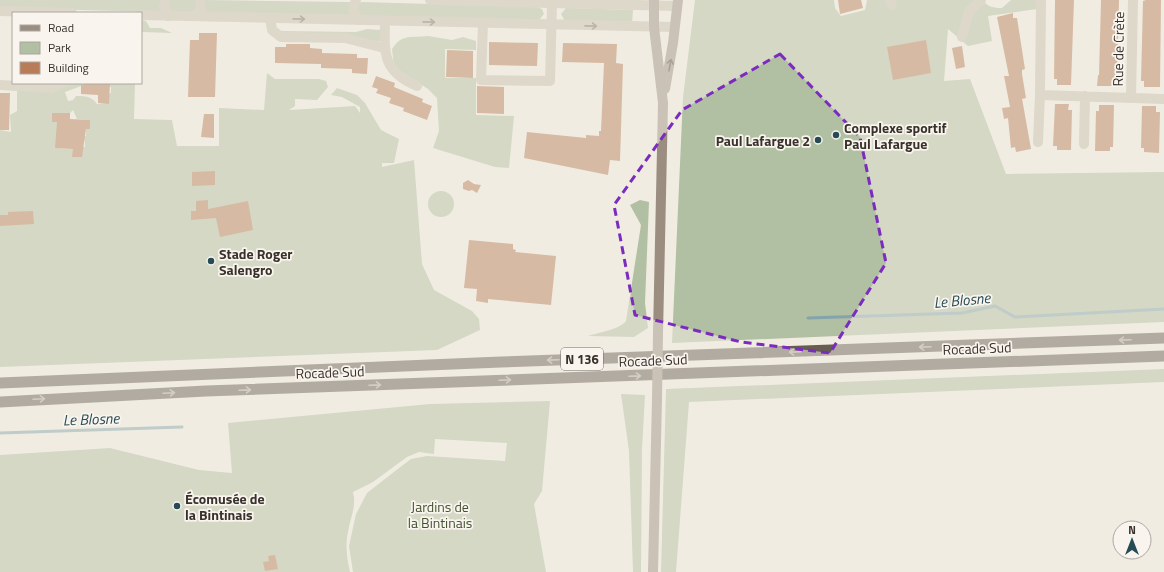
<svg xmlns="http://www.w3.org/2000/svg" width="1164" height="572" viewBox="0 0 1164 572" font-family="'Titillium Web',sans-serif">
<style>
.green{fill:#b1bfa3;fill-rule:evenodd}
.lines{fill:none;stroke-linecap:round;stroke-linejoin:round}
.stream{stroke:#84a4ab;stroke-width:3}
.building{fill:#b87d58}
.minor{stroke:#c8beae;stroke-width:10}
.tertiary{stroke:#c8beae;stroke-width:10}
.secondary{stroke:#9b8e80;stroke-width:10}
.trunk{stroke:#675c52;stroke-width:11}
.secondary-bridge{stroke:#9b8e80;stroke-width:10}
.oneway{stroke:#797066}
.oneway2{stroke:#514841}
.oneway3{stroke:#b0a8a0}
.marked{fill:none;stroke:#7b2cbf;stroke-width:3;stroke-dasharray:8 5;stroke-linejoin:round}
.poi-dot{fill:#264b55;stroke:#f9f5ee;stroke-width:1.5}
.labels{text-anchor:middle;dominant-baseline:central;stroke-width:3.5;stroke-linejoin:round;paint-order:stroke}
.shield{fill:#f9f5ee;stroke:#726c66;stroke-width:1}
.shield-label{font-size:13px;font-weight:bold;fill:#38312c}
.street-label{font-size:14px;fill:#38312c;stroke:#f9f5ee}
.poi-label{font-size:14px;font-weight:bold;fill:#38312c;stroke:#f9f5ee;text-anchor:start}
.park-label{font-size:14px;fill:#435332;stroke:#f9f5ee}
.water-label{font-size:15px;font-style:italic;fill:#264b55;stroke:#f9f5ee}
</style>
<rect width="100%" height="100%" fill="#f1ece1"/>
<path class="green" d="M0 0H163L160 12 0 8Z
M169 0H196L198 3 194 12 170 11 167 3Z
M203 0 350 2 352 15 203 13Z
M695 0H834L835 8 841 16 865 10 867 0H983C987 7 994 8 1002 8L1011 0H1038L1037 9 988 16 992 41 968 46 948 29 944 81 970 79 1006 174 1164 172V322L672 343 683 97Z
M362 2 537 7 542 9 544 14 539 20 361 16 357 14 359 3Z
M566 8 633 10 632 23 565 21 561 14Z
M141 20 146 21 150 28H161L172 33 141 32Z
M367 29 380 30 381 40 376 43 281 33V31L356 32Z
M428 36 452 40 463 37 476 41V50L445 49V77L446 78H476V115L514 116 509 168 495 167 433 148 439 131 437 98 428 89 394 67 392 49C402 33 412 38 428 36Z
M267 73 275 79H319L326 81 328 87 317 100 295 99V106L289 110 355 106 360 113V107L342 97 331 95 337 88 357 95 365 103 381 130 399 139 394 163H382V167L414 160 422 264 434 290 472 311 479 319 480 330 437 350 0 367V130L11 132 10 115 17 111V88L25 83H84V85L65 92 68 101 73 100 76 96C86 96 91 96 97 104L109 103V94L111 93V87H109L110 83H135L134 119 172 120 177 146H219V108L264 110ZM73 110 77 119 90 120V128L86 129V136H84L83 140 85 141V147H82V157H73V149L56 148 58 122H52V113H70Z
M428 204a13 13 0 1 1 26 0a13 13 0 1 1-26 0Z
M640 200 649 202 645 303 648 328 634 337 588 336C597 333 621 329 626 321L641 225 630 205Z
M1164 369V382L689 402 676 572H661L666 389Z
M621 394 645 395 642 449 641 572H633L629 451Z
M550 401 542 491 534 504 546 572H353L349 546 356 514 367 493 399 468 411 459 427 456 505 461 507 443 435 439 434 454 419 452 407 457 373 482 353 492C357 506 350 518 348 532 345 545 347 559 350 572H0V455L110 448 199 470 232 473 228 423 430 404Z"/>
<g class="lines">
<path class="stream" d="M808 318 962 313 995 306 1015 317 1164 309
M0 433 182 427"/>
</g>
<path class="building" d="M838 0H861L863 8 840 14Z
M1055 0H1074L1071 85H1057V79H1054Z
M1101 0H1119L1117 80H1113V86H1097L1098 75H1099Z
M1146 0H1161L1160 87H1144V81H1141L1143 1Z
M1013 13V18H1017L1025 69 1022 70V74L1026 98 1022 99 1023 104 1031 149 1016 152 1015 147 1011 148 1008 118 1004 119 1002 108 1010 107 1004 76H1009L997 17Z
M199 33H217L215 97H188L190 40H199Z
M926 40 931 73 893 80 887 47Z
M489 42 538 43 537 66 489 65Z
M563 43 617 44 616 63 623 64 620 161 610 160 608 175 524 158 527 132 586 138V135L599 136V131H601L604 63 562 62Z
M286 44H310V48L322 49V53L357 54V58H368L367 74 352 73V69L321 68V64L275 63V47H286Z
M962 46 965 67 956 69 952 48Z
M447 50 473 51V78L446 77Z
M376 76 395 83 394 87 423 99 422 102 432 106 427 120 403 111 404 108 389 103 391 98 376 93 378 89 372 87Z
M84 83H110L109 104 98 103V95L81 94V85H84Z
M477 86 504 87V114L477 113Z
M0 93H10L9 130H0Z
M1055 104H1069L1068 110H1072L1071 150H1057V146H1053Z
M1099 105H1114L1113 147H1110V151H1095L1096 111H1099Z
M1142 106H1156V112H1160L1159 153 1144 152V148H1141Z
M52 113H70V119L90 120V129H86L82 157H72L73 149 55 148 57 122H52Z
M204 114H214V138L201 137Z
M215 171V185L192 186V172Z
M468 180 474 184 481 185 477 193 472 190 469 191 463 189V183Z
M208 200V209L248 201 253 230 220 237 216 218 191 220V211H196V201Z
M33 211 34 224 0 226V215H8V212Z
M469 240 513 244V249L516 250 515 252 556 256 551 305 488 299V303L476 301 477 289 464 288Z
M275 555 278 569 265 571 263 562 269 561 268 556Z"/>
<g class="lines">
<path class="minor" d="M165 0 164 8 168 16
M356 0 353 9 358 20
M889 0 892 5
M1041 0 1040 95 1164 99
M194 16 201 9 200 0
M270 18 272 30 281 37 345 38 384 48
M385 21C384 54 383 72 417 86
M483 23 481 80 550 81 552 3
M962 37 969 11 981 0
M0 85 52 88 64 83
M1131 98 1133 0
M1038 142 1040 95
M1084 144 1085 96"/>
<path class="tertiary" d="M430 0 677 6
M0 11 72 13
M141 15 674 27"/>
<path class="secondary" d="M654 0V27L663 103 658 334
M665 89 673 43 678 0
M653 572 657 399"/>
<path class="trunk" d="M0 383 501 362 1164 338
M0 402 206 391 1164 356"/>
<path class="secondary-bridge" d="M657 399 658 334"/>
</g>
<defs><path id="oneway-shaft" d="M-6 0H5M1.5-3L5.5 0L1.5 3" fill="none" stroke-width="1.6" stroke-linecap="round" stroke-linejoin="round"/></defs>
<g class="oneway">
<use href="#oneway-shaft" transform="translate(299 19) rotate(1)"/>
<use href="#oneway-shaft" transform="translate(429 22) rotate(1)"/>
<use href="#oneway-shaft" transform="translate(591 26) rotate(1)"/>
</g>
<use class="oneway2" href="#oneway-shaft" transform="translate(670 65) rotate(-80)"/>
<g class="oneway3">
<use href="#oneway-shaft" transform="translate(1125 340) rotate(178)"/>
<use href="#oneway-shaft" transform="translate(925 347) rotate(178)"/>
<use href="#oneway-shaft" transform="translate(795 352) rotate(178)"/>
<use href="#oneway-shaft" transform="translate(553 360) rotate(178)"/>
<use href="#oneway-shaft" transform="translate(635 376) rotate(-2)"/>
<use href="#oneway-shaft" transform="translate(505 380) rotate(-2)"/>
<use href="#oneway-shaft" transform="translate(375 385) rotate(-2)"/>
<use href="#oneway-shaft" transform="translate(245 390) rotate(-2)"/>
<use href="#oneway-shaft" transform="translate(169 393) rotate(-3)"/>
<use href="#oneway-shaft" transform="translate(39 399) rotate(-3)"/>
</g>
<path d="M0 0H1164V572H0ZM780 54 860 137 886 263 830 353 741 342 635 315 614 205 682 110Z" fill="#f1ece1" fill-opacity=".55" fill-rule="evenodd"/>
<path class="marked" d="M780 54 860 137 886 263 830 353 741 342 635 315 614 205 682 110Z"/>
<g class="poi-dot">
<circle cx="836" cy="135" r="4"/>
<circle cx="818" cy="140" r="4"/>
<circle cx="211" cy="261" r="4"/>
<circle cx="177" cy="506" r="4"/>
</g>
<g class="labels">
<rect class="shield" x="561" y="348" width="42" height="22" rx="3"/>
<g class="shield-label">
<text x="582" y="359">N 136</text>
</g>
<g class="street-label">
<text transform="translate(1118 49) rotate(-89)">Rue de Crète</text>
<text transform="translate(977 348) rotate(-2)">Rocade Sud</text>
<text transform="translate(653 360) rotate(-2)">Rocade Sud</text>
<text transform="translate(330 372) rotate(-2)">Rocade Sud</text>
</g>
<g class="poi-label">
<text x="844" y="127">Complexe sportif<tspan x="844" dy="16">Paul Lafargue</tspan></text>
<text x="810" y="140" text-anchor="end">Paul Lafargue 2</text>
<text x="219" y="253">Stade Roger<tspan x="219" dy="16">Salengro</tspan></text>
<text x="185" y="498">Écomusée de<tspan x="185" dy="16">la Bintinais</tspan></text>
</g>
<g class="park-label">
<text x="440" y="506">Jardins de<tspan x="440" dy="16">la Bintinais</tspan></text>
</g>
<g class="water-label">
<text transform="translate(962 300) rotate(-5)">Le Blosne</text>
<text transform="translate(91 419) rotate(-2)">Le Blosne</text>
</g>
</g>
<rect x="12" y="12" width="130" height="72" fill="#f9f5ee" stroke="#aca7a0"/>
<rect x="20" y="25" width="20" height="6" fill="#9b8e80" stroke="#aca7a0"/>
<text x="48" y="32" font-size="12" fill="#38312c">Road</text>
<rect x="20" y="42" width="20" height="12" fill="#b1bfa3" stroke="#aca7a0"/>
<text x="48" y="52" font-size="12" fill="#38312c">Park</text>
<rect x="20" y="62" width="20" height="12" fill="#b87d58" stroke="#aca7a0"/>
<text x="48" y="72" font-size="12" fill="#38312c">Building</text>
<g transform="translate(1132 540)"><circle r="19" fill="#f9f5ee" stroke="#aca7a0"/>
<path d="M0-3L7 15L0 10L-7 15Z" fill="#264b55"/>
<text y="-6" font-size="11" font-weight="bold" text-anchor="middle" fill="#38312c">N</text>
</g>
</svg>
